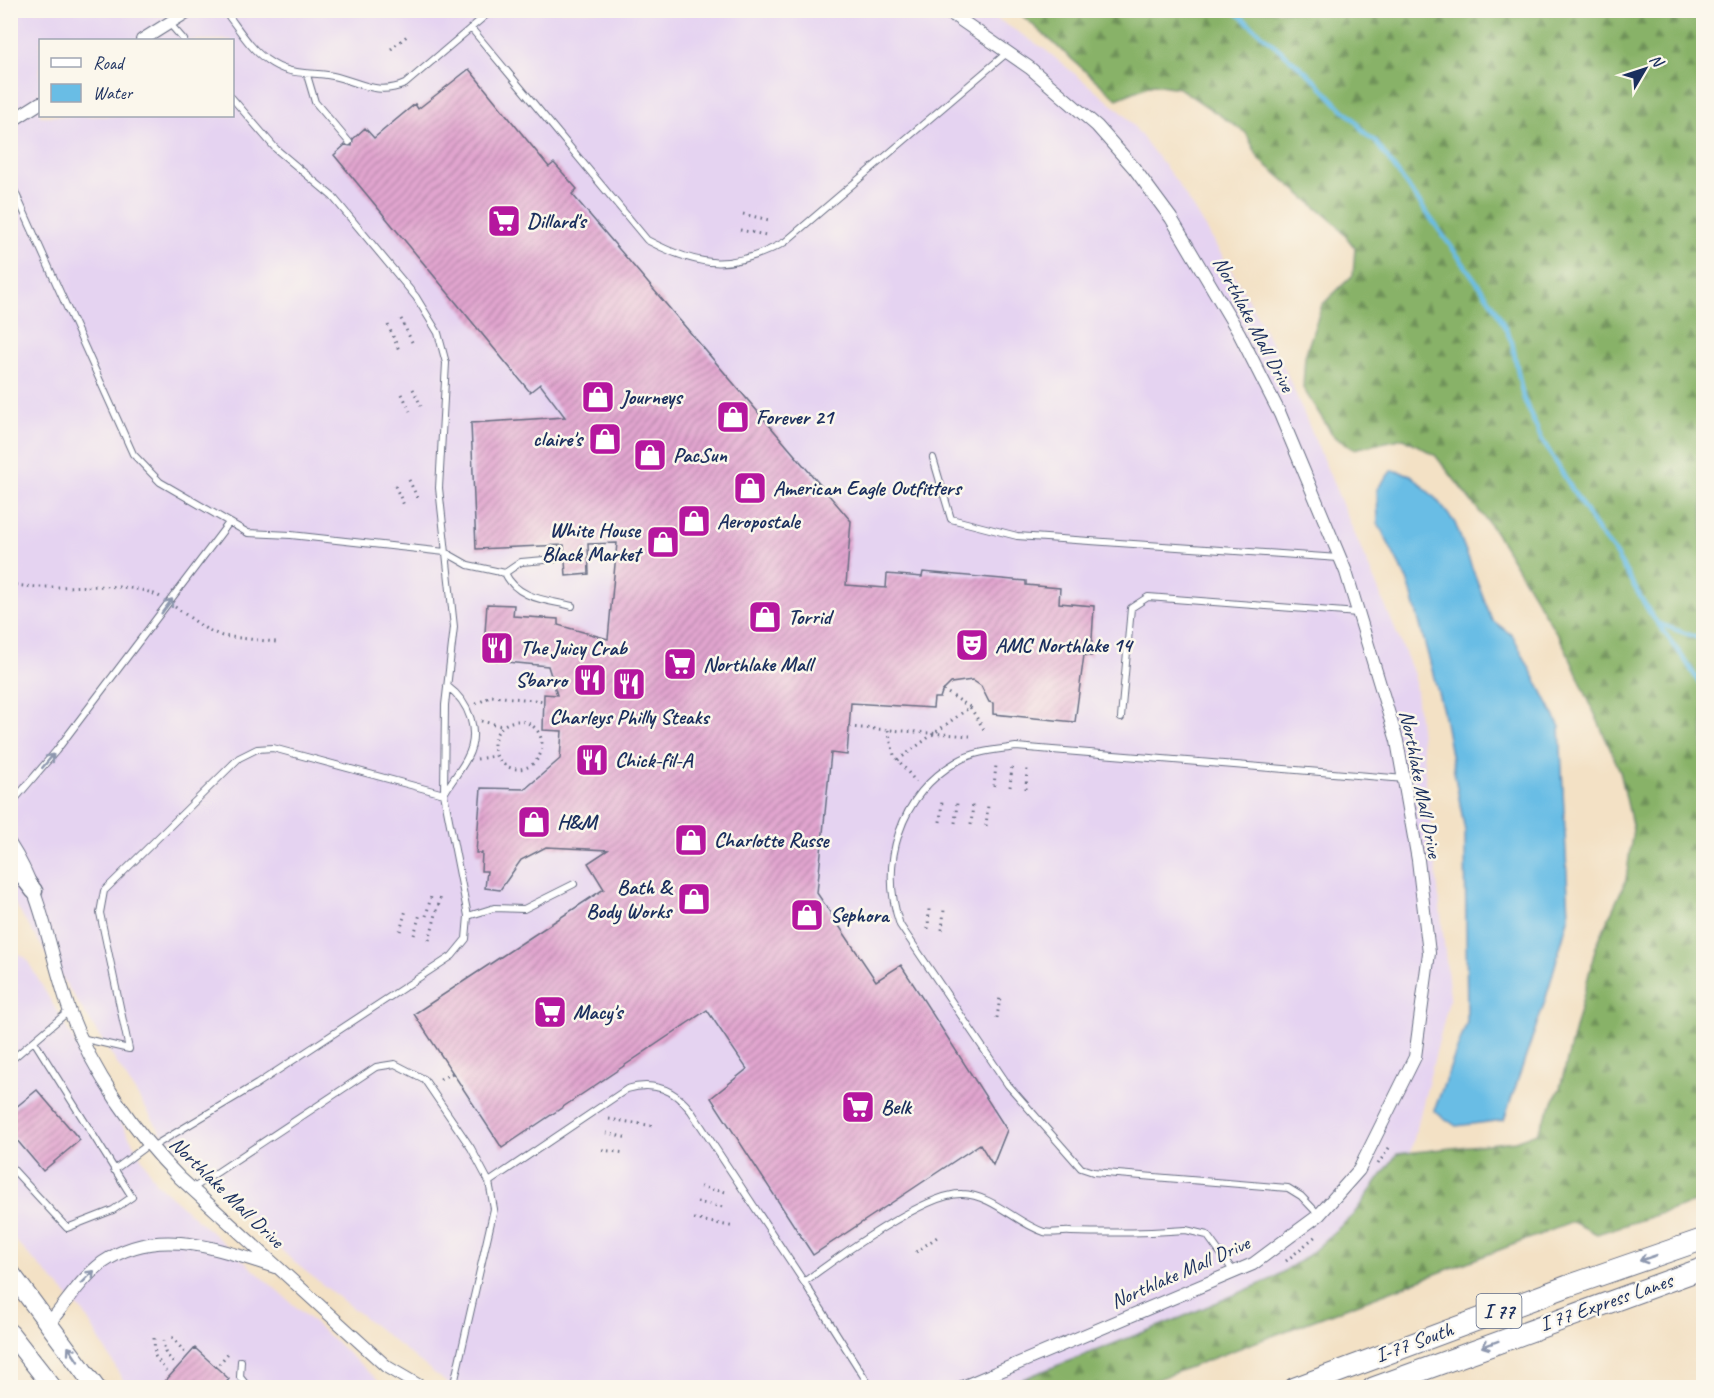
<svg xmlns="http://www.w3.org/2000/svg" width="1714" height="1398" viewBox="0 0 1714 1398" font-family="Caveat,sans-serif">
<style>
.built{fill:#e5d3f1;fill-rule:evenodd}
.forest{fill:url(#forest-firs);stroke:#527063;stroke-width:1.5}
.water{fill:#69bde5;stroke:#4276a2;stroke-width:1.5}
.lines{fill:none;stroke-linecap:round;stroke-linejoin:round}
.stream{stroke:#69bde5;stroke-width:4.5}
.building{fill:url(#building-hatch)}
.lane-casing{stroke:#676d82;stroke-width:8}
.street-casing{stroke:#676d82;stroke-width:14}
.secondary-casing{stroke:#676d82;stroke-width:19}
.primary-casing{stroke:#676d82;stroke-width:20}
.highway-casing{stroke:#676d82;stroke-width:23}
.path{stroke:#676d82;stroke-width:3;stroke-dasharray:1.5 4.5;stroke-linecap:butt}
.lane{stroke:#fff;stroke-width:6}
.street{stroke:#fff;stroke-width:12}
.secondary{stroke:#fff;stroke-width:16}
.primary{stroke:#fff;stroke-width:18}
.highway{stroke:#fff;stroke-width:21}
.oneway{stroke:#8d97ae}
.labels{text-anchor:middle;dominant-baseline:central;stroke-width:5;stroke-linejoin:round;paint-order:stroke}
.shield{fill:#fbf7ec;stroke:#5e6b89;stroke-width:1.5}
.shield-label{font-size:20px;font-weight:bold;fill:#1b2f5e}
.poi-label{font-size:21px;font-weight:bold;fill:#1b2f5e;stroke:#fbf7ec;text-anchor:start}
.street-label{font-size:21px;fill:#1b2f5e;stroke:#fbf7ec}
</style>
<defs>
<pattern id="forest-firs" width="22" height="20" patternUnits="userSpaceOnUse" patternTransform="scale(1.5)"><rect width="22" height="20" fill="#88b268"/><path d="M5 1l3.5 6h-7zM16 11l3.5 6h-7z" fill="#6e9159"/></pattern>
<pattern id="building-hatch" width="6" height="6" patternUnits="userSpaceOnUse" patternTransform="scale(1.5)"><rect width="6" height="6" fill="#e2a5cf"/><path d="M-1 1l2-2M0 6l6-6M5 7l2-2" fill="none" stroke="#b687ab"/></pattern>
</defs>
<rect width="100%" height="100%" fill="#fbf7ec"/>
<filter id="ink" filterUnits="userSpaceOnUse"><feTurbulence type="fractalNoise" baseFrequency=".0167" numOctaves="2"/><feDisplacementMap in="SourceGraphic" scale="12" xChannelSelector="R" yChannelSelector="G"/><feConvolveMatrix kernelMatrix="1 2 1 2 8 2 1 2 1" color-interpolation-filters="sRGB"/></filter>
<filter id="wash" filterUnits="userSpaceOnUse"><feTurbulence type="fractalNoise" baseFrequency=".008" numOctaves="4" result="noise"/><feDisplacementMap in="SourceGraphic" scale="24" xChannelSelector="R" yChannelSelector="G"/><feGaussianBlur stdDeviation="1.35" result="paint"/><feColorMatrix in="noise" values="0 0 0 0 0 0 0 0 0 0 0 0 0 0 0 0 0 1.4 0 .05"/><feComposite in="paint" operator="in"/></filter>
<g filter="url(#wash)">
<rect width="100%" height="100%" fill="#f3e1c5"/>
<path class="built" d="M11 11H985L1043 48 1125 115 1177 182 1242 288 1285 369 1414 674 1450 997 1386 1249 1033 1387H452L294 1262 164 1137 11 898ZM40 40H232V116H40Z
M11 949 26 958 156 1183 386 1387H127L84 1313 11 1236Z"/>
<path class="forest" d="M1017 11H1703V1200L1597 1234 1573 1222 1137 1387H1002L1180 1318 1272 1279 1309 1255 1353 1215 1397 1154 1515 1141 1537 1133 1560 1088 1596 946 1626 880 1633 829 1620 771 1565 647 1494 530 1435 455 1404 438 1354 449 1334 437 1303 388 1305 356 1322 305 1353 275 1355 248 1337 225 1259 159 1246 133 1179 88 1153 84 1117 99Z"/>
<path class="water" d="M1392 470 1411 475 1437 500 1455 523 1492 620 1513 636 1560 727 1569 916 1545 1001 1504 1120 1456 1126 1434 1111 1467 1022 1465 831 1443 711 1409 584 1378 523 1377 489Z"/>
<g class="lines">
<path class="stream" d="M1233 10 1313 78 1343 110C1357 117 1361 135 1375 141L1494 306 1512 342 1523 397 1541 438 1599 533 1613 550 1650 613 1687 663 1704 691
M1657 623 1704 640
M1704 1079 1699 1096 1704 1126
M1698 1171 1704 1154"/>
</g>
<g id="blocks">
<path class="building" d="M469 69 549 167 554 163 577 189 572 194 851 521 846 585 886 588 887 574 922 577 923 572 1026 581V585L1060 588 1059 603 1094 606 1091 656 1084 655 1075 722 993 714V703L989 702 981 686 972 680 951 683 942 692 940 698H934L933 708 851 703 847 755 831 753 817 893 876 981 901 965 1007 1130 993 1165 980 1144 813 1255 711 1098 747 1069 707 1010 502 1148 414 1014 604 889 588 863 608 850 546 847 521 860 500 890 485 888 487 871H481L482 853H476L481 788 525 789 560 759 562 731 543 730 544 694 557 695 548 666 496 661 484 647 487 604 514 605 513 616 558 619V625L608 639 617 543 588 544 589 574 566 576 564 545 476 549 471 423 565 417 540 384 530 392 334 155 345 145 352 146 353 139 365 128 374 138 415 104 418 109Z
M37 1090 80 1140 43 1171 10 1132V1112Z
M195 1348 229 1379 222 1388H159Z"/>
</g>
</g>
<g filter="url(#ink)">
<use href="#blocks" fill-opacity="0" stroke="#676d82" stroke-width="1.5"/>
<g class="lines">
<g class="lane-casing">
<path id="lane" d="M224 10C237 26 250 49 267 60 290 77 308 71 333 76 360 82 377 96 405 84L492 10
M170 24 184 40
M471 28 647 240C700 268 732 271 785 242L1008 52
M307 75 315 102 349 142
M10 181 133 454 160 482 248 533 291 535 445 552 468 565 505 573 521 562 556 559
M933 458 951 519 1017 536 1339 558
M505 573C517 599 547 600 572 606
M1121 718 1131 608 1148 597 1358 613
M10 805 56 751 228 524
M468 916 494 908 524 909 574 884
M81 1038 129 1049 100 913 104 891 239 758 257 749 273 748 444 794C451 781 461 770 467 758 481 732 469 702 447 686
M10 1061 69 1011
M152 1147 257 1084 452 956 466 939 468 916 444 794 445 705 454 627 439 488 446 363 438 333 416 297 333 197 276 149 232 98
M10 1166 67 1228 113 1210 132 1197 34 1041
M114 1170 149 1144
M489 1182 627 1089C654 1081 674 1089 691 1111L804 1282
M192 1189 376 1067 395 1064 424 1079 471 1148 489 1182 494 1209 453 1388
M1319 1215 1301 1196 1288 1188 1093 1172 1081 1168 1008 1085 900 925C879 864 899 795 958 761 975 751 997 750 1016 747L1405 779
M241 1361 240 1377 244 1382
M871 1388 804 1282C835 1259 927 1192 962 1194 993 1195 1016 1223 1044 1232 1052 1234 1063 1231 1071 1232 1110 1233 1148 1233 1186 1230L1207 1235 1234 1272"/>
</g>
<g class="street-casing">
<path id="street" d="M941 10 955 16 1030 68 1097 126 1134 168 1171 218 1239 333 1280 414 1346 572 1397 741 1418 860 1429 953 1415 1057 1359 1170 1319 1215 1253 1264 960 1388
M142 40 190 10
M10 122 40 103
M10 844C43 894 50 956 70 1012 92 1071 135 1133 180 1178L387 1367 423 1388
M50 1322C67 1302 81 1279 102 1263 157 1224 218 1249 275 1267"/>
</g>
<g class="secondary-casing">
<path id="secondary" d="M10 860 34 891"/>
</g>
<g class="primary-casing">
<path id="primary" d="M10 1272 96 1388
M10 1333 53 1388"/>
</g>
<g class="highway-casing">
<path id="highway" d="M1295 1388 1568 1286 1704 1239
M1373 1388 1704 1268"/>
</g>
<path class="path" d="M391 49 407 36
M743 214 769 220
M740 230 766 235
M401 319 413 344
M388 325 399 350
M413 389 421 406
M402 394 410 411
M409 480 418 499
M395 486 404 505
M10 584C53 593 126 577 160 597
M175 607 206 629 222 636 276 642
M943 690 970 707
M476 704 492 696 544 701
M494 745a24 24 0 1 1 48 0a24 24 0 1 1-48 0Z
M481 721 502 726
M849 727 970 736
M888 730 894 755 916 782
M477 759 495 756
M898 760 970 707 985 731
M994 786 996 765
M1010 787 1012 766
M1026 789 1027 767
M940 822 942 801
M955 823 957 803
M971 825 973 804
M986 826 988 805
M426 916 432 893
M928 929 929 909
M942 930 944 910
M400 931 406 910
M414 935 420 914
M429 940 441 896
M997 1018 1000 997
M440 1079 453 1073
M10 1083 17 1090
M609 1119 654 1126
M606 1133 628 1138
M602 1150 625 1153
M1378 1164 1391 1145
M700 1187 726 1192
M697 1202 723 1207
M694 1219 735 1227
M916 1252 940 1235
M1286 1261 1317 1235
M172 1337 186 1354
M154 1338 155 1356 166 1371
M163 1340 165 1352 174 1364
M219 1364 230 1351"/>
<use href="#lane" class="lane"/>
<use href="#street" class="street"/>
<use href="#secondary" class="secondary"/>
<use href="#primary" class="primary"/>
<use href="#highway" class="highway"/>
</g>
<defs><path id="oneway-shaft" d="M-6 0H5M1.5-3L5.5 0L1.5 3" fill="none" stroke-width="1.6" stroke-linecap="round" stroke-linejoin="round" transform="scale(1.5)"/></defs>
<g class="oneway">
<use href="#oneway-shaft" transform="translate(167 606) rotate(-53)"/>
<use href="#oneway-shaft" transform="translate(48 761) rotate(-50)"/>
<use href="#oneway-shaft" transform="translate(1648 1258) rotate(161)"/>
<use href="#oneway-shaft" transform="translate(88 1277) rotate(-45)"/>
<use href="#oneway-shaft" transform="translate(1490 1344) rotate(160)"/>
<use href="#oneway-shaft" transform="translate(73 1354) rotate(-124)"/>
</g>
</g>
<defs>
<g id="supermarket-square" transform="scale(1.725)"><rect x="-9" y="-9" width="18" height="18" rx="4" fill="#b5179e" stroke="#fbf7ec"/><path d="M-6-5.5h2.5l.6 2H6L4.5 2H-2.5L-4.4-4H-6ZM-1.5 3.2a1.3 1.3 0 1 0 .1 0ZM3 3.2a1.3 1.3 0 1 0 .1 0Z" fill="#fff"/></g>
<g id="shop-square" transform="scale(1.725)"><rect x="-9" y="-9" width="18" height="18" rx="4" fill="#b5179e" stroke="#fbf7ec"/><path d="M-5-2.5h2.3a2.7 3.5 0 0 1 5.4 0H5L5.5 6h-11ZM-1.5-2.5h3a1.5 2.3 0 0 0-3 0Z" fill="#fff"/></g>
<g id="theatre-square" transform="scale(1.725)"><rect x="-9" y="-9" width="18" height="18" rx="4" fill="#b5179e" stroke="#fbf7ec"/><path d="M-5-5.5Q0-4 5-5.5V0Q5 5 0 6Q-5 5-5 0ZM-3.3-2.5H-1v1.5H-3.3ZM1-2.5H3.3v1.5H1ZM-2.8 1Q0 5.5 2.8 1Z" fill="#fff"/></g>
<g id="restaurant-square" transform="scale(1.725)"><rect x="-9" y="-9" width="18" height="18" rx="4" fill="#b5179e" stroke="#fbf7ec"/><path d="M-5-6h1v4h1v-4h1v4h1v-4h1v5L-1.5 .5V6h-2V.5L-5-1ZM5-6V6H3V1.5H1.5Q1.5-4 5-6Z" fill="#fff"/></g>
</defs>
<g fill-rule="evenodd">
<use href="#supermarket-square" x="504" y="221"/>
<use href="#shop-square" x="598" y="397"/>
<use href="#shop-square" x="733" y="417"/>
<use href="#shop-square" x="605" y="439"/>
<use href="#shop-square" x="650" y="455"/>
<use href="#shop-square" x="750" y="488"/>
<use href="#shop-square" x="694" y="521"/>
<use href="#shop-square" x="663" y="542"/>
<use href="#shop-square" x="765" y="617"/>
<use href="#theatre-square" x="972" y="645"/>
<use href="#restaurant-square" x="497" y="648"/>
<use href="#supermarket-square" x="680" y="664"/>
<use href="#restaurant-square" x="590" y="680"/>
<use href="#restaurant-square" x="629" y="684"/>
<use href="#restaurant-square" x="592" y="760"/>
<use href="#shop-square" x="534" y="822"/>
<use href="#shop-square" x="691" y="840"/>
<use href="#shop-square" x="694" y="899"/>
<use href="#shop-square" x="807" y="915"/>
<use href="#supermarket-square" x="550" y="1012"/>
<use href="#supermarket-square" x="858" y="1107"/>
</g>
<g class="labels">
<rect class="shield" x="1476.5" y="1294" width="45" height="34" rx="4.5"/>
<g class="shield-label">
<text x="1499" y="1311">I 77</text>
</g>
<g class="poi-label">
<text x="527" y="221">Dillard's</text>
<text x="621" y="397">Journeys</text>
<text x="756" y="417">Forever 21</text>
<text x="582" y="439" text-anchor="end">claire's</text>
<text x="673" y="455">PacSun</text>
<text x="773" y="488">American Eagle Outfitters</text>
<text x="717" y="521">Aeropostale</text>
<text x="640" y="530" text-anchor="end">White House<tspan x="640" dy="24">Black Market</tspan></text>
<text x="788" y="617">Torrid</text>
<text x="995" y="645">AMC Northlake 14</text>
<text x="520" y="648">The Juicy Crab</text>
<text x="703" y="664">Northlake Mall</text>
<text x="567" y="680" text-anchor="end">Sbarro</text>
<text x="629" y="717" text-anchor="middle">Charleys Philly Steaks</text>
<text x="615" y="760">Chick-fil-A</text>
<text x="557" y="822">H&amp;M</text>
<text x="714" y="840">Charlotte Russe</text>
<text x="671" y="887" text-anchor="end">Bath &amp;<tspan x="671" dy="24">Body Works</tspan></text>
<text x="830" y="915">Sephora</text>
<text x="573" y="1012">Macy's</text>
<text x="881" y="1107">Belk</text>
</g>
<g class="street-label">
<text transform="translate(1254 324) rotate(62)">Northlake Mall Drive</text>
<text transform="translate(1421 784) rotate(79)">Northlake Mall Drive</text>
<text transform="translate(227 1192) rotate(44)">Northlake Mall Drive</text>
<text transform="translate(1180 1272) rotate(-24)">Northlake Mall Drive</text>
<text transform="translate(1606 1302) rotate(-19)">I 77 Express Lanes</text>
<text transform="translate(1414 1342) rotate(-20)">I-77 South</text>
</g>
</g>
<rect width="1714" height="1398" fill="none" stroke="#fbf7ec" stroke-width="36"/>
<rect x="39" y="39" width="195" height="78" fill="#fbf7ec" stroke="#a1a7b3" stroke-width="1.5"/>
<rect x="51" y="58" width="30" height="9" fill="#ffffff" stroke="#a1a7b3" stroke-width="1.5"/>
<text x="93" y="69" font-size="18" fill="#1b2f5e">Road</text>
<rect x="51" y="84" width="30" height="18" fill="#69bde5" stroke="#a1a7b3" stroke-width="1.5"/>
<text x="93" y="99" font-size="18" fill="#1b2f5e">Water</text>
<g transform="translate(1645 69) rotate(51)" stroke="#fbf7ec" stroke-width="4.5" paint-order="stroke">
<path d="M0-4.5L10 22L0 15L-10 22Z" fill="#1b2f5e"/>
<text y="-9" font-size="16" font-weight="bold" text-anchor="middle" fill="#1b2f5e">N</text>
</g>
</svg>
